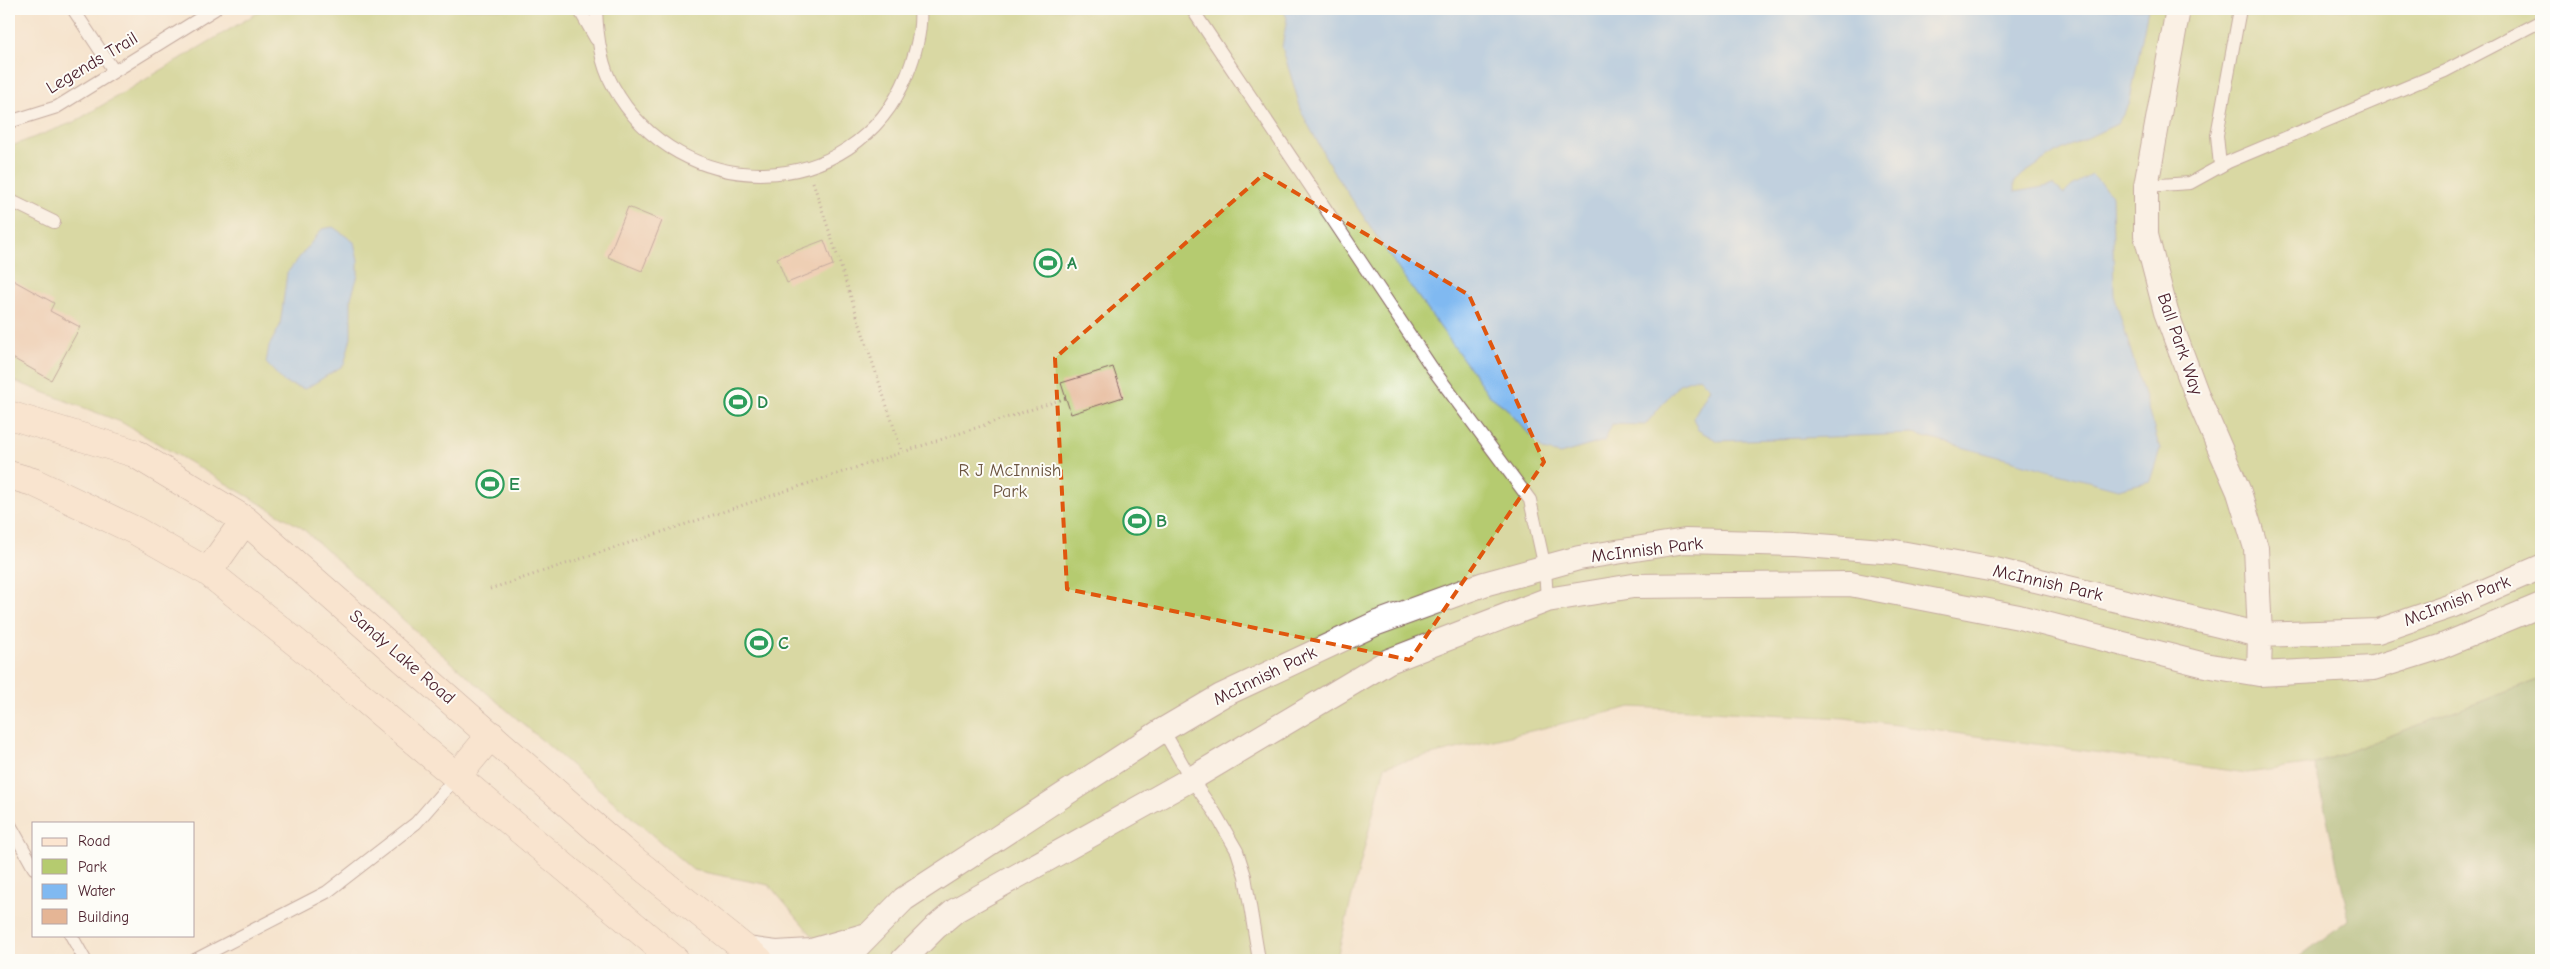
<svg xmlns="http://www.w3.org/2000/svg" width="2550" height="969" viewBox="0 0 2550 969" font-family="'Comic Neue',sans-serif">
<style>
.green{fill:#b5cb6f;stroke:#80754d}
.forest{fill:#90af62;stroke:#6d6746}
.water{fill:#80b9f1;stroke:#656c8e}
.building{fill:#e5b595}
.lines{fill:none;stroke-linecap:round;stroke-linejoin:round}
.lane-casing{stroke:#866464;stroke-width:14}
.street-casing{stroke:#866464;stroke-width:26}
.secondary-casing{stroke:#866464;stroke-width:29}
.path{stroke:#866464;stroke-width:3;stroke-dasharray:1 4;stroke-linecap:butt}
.lane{stroke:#fff;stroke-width:12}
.street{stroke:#fff;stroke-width:24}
.secondary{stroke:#fce5d0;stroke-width:28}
.marked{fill:none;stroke:#e0560e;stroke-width:4;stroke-dasharray:10 6;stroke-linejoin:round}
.labels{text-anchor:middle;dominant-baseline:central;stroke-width:4;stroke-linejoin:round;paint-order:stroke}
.street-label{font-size:18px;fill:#4a1f2b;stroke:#fdfcf7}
.leisure-label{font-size:18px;font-weight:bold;fill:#27864d;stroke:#fdfcf7;text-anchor:start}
.park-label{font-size:18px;fill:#6a533f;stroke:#fdfcf7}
</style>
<rect width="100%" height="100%" fill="#fdfcf7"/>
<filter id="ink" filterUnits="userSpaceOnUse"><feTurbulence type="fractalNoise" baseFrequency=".02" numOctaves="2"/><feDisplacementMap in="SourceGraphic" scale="10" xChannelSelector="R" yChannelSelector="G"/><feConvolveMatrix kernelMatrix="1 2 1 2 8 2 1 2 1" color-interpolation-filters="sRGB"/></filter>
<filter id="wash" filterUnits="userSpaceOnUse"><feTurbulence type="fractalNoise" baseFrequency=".0096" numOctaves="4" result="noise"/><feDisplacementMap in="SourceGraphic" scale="20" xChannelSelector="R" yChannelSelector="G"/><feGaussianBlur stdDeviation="1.12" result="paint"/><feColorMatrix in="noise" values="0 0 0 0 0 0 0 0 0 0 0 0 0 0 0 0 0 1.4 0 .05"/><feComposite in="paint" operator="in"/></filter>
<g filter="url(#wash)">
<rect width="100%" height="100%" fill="#f6e4cd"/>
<path class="green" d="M264 9H2541V679L2315 764 2247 773 1845 718 1631 707 1385 766 1337 957 1333 960H833L769 885 693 870 430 644 302 528 121 422 9 379V147L74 122Z"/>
<path class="forest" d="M2541 679V960H2295L2349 919 2315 764Z"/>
<path class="water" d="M1283 9H2148L2129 105 2117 124 2055 153 2019 177 2015 182V192L2054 185 2064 194 2072 186 2092 175 2112 195 2114 295 2160 449 2150 481 2118 489 1913 434 1718 441 1698 430 1693 418 1710 388 1699 377 1679 384 1645 425 1612 424 1604 441 1560 454 1543 450 1505 407 1489 395 1401 273 1332 169 1302 113 1294 86 1282 47 1287 18Z
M333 227 354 242 358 260V275L351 298V337L344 365 305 389 285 383 266 363 269 346 280 326 287 273 322 229Z"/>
<g id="blocks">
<path class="building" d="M628 207 662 221 642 271 608 257Z
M824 240 833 265 787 283 777 258Z
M9 278 54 303 50 311 80 327 51 380 9 356Z
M1113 367 1123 397 1071 414 1061 383Z"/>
</g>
</g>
<g filter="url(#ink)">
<use href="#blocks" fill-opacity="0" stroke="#866464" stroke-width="1"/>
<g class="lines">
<g class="lane-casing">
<path id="lane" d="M73 9 114 71
M579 9 596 39
M596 9C597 35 600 63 613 86 678 205 854 205 907 75 915 55 922 31 920 9
M1192 9 1432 368 1530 500 1545 568 1547 600
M9 122 57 107 215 9
M2220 166 2217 135 2240 9
M2146 186 2190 183 2228 162 2445 71 2541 21
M9 200 54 222
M1163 730 1191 779 1215 813 1237 851 1245 876 1259 960
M9 823 34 868
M71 935 85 960
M195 960 327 892 416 823 457 776"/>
</g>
<g class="street-casing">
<path id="street" d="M2178 9 2146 186V235L2166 312 2198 398 2239 492 2256 548 2260 635 2259 674
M746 949 776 953 811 951 867 935
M844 960 904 899 1163 730 1221 696 1377 623 1484 584 1579 558 1685 541 1794 544 1895 552 1995 570 2260 635 2378 631 2451 606 2541 567
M903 960 936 927 956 910 1191 779 1389 661 1547 600 1633 586 1850 584 2019 617 2205 665 2259 674 2373 668 2440 647 2541 605"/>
</g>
<g class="secondary-casing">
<path id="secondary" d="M9 415 134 453 245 520 621 850 759 960
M9 475 33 482 136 531 208 572 318 660 675 960
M208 572 245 520
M457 776 491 735"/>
</g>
<path class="path" d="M813 182 902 452
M490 589 1066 398"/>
<use href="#lane" class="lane"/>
<use href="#street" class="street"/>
<use href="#secondary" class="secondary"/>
</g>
</g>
<path d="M0 0H2550V969H0ZM1264 174 1469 295 1544 462 1410 660 1067 589 1055 358Z" fill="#f6e4cd" fill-opacity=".55" fill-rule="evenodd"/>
<path class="marked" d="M1264 174 1469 295 1544 462 1410 660 1067 589 1055 358Z"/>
<defs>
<g id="stadium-ring" transform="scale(1.4375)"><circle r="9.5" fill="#fdfcf7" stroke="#2e9e5b" stroke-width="1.5"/><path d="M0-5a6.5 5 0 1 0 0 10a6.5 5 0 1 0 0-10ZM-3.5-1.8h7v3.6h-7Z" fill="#2e9e5b"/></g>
</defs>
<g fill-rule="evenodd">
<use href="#stadium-ring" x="1048" y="263"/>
<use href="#stadium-ring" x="738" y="402"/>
<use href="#stadium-ring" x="490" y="484"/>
<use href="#stadium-ring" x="1137" y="521"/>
<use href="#stadium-ring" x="759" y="643"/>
</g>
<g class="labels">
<g class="street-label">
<text transform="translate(92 63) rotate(-31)">Legends Trail</text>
<text transform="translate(2180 344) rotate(71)">Ball Park Way</text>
<text transform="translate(1647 550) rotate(-7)">McInnish Park</text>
<text transform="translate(2048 583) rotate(13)">McInnish Park</text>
<text transform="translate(2457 601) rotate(-21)">McInnish Park</text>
<text transform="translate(402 657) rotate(41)">Sandy Lake Road</text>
<text transform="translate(1265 676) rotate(-26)">McInnish Park</text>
</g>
<g class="leisure-label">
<text x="1067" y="263">A</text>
<text x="757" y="402">D</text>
<text x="509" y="484">E</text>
<text x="1156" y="521">B</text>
<text x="778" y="643">C</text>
</g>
<g class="park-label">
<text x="1010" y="470">R J McInnish<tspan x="1010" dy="21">Park</tspan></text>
</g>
</g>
<rect width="2550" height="969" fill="none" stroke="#fdfcf7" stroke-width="30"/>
<rect x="32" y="822" width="162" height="115" fill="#fdfcf7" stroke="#b5a4a5"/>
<rect x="42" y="838" width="25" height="8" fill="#fce5d0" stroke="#b5a4a5"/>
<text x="78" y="846" font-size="15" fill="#4a1f2b">Road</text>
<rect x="42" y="859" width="25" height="15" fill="#b5cb6f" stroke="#b5a4a5"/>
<text x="78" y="872" font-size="15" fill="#4a1f2b">Park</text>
<rect x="42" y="884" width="25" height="15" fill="#80b9f1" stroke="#b5a4a5"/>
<text x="78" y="896" font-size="15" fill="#4a1f2b">Water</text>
<rect x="42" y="909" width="25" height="15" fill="#e5b595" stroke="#b5a4a5"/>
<text x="78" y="922" font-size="15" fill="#4a1f2b">Building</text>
</svg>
